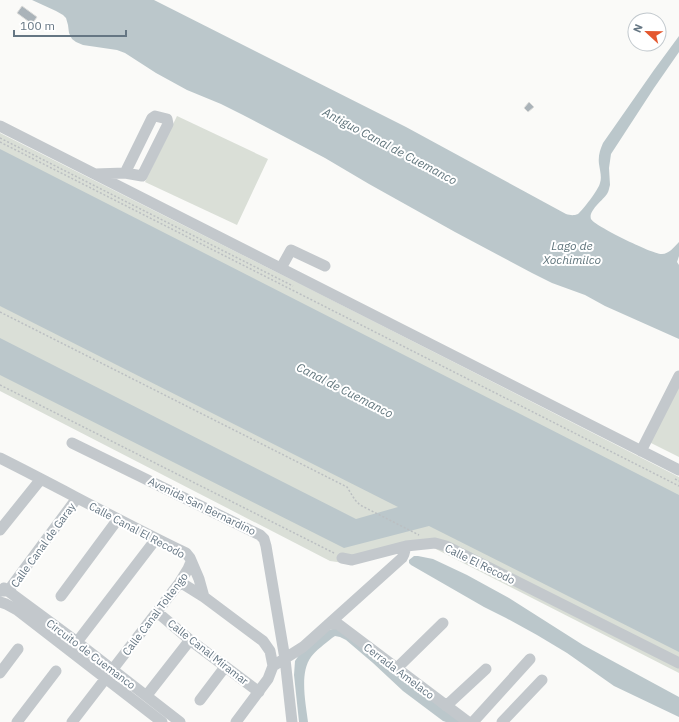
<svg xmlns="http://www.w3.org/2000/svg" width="679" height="722" viewBox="0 0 679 722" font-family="'IBM Plex Sans',sans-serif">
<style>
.green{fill:#dadfd7}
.water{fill:#bbc7cb}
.building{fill:#aab3b9;stroke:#dcdcda}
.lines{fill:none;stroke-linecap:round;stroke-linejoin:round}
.path{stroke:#bbbfc2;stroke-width:1.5;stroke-dasharray:2 2;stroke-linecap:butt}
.minor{stroke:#c3c8cc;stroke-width:11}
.labels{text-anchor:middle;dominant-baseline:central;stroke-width:4;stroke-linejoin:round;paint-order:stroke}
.street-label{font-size:11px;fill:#657683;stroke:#fff}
.water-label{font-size:12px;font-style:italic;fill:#60757c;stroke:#fff}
</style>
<rect width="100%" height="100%" fill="#fafaf8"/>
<path class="green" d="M177 116 268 159 237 225 145 182Z
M0 133 322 295 679 477V673L426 544 344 563 330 561 0 391Z
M679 380V457L647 441Z"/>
<path class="water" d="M32 0H154L406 127 566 214C570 215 573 216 578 214 582 211 599 189 600 183 602 177 600 171 599 164 598 156 600 150 603 143L654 70 679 36V52L654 88 611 154 609 168 610 185C609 188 609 191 607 194 603 200 588 211 591 219 593 225 654 255 662 254 669 254 674 247 679 242V256L677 262 679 265V339L605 306 585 295 552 283 532 273 455 232 369 184 325 158 243 115 221 104 187 90 156 73 125 53 117 50 83 45 76 42 72 39 69 33 68 25 66 18 63 15 56 11Z
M0 149 679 495V652L429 526 344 548 0 375V338L356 519 398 507 0 306Z
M414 556H418L433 559 467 575 509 598 583 645 679 697V717L614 686 567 653 537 635 506 618 484 607 411 565 409 563V560Z
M338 628 462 722H446L443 721 403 691 373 663 346 640 340 637 335 636 332 638C325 644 316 650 311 657 299 673 306 704 308 722H299L294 675 295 661 299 655 327 630Z"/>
<path class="building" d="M22 6 37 17 32 24 17 13Z
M529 102 534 107 528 112 524 108Z"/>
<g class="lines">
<path class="path" d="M0 138 293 286
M0 142 679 486
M0 312 347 487 355 500 360 505 419 535
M0 385 334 553
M675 479 679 481"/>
<path class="minor" d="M0 126 679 470
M95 174 125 173 142 176 168 124 167 119 155 116 152 118 125 173
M281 268 291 250 325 266
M72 443 260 535 264 539 266 546 285 659 292 722
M641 451 679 376
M0 458C62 489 123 523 186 553L190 558 199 579 204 597 263 641 270 651 273 666
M0 530 41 479
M342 558 352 560 406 546 435 543 446 546 679 663
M180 582 204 597
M4 588 8 591 77 498
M0 591H8L77 642 180 722
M61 596 118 519
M0 602 6 604 17 610 162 722
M157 612 190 640 259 692
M329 624H338L468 722
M77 642 156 539
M396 669 443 623
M0 673 18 649
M147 695 190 640
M200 700 225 667
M446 706 486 669
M17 722 56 671
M72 722 180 582 188 569 191 562
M236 722 268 679 273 666 303 647 402 558 404 554 406 546
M473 722 530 659
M502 722 542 680"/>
</g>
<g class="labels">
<g class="street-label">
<text transform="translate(202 506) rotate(26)">Avenida San Bernardino</text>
<text transform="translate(137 530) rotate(28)">Calle Canal El Recodo</text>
<text transform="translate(43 545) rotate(-54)">Calle Canal de Garay</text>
<text transform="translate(480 564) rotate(26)">Calle El Recodo</text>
<text transform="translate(155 614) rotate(-53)">Calle Canal Toltengo</text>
<text transform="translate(208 652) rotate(38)">Calle Canal Miramar</text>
<text transform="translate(91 654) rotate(37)">Circuito de Cuemanco</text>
<text transform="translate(399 671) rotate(37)">Cerrada Amelaco</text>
</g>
<g class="water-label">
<text transform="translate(390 146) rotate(28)">Antiguo Canal de Cuemanco</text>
<text x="572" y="245">Lago de<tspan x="572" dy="14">Xochimilco</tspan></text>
<text transform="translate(345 390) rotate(27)">Canal de Cuemanco</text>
</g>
</g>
<g transform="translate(647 32) rotate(292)"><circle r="19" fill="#ffffff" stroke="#c1c8cd"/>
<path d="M0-3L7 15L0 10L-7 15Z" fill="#e4572e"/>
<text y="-6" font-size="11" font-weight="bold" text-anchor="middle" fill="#657683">N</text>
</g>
<path d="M14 30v6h112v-6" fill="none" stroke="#657683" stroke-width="2"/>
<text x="20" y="30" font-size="12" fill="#657683" stroke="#ffffff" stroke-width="3" paint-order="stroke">100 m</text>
</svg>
